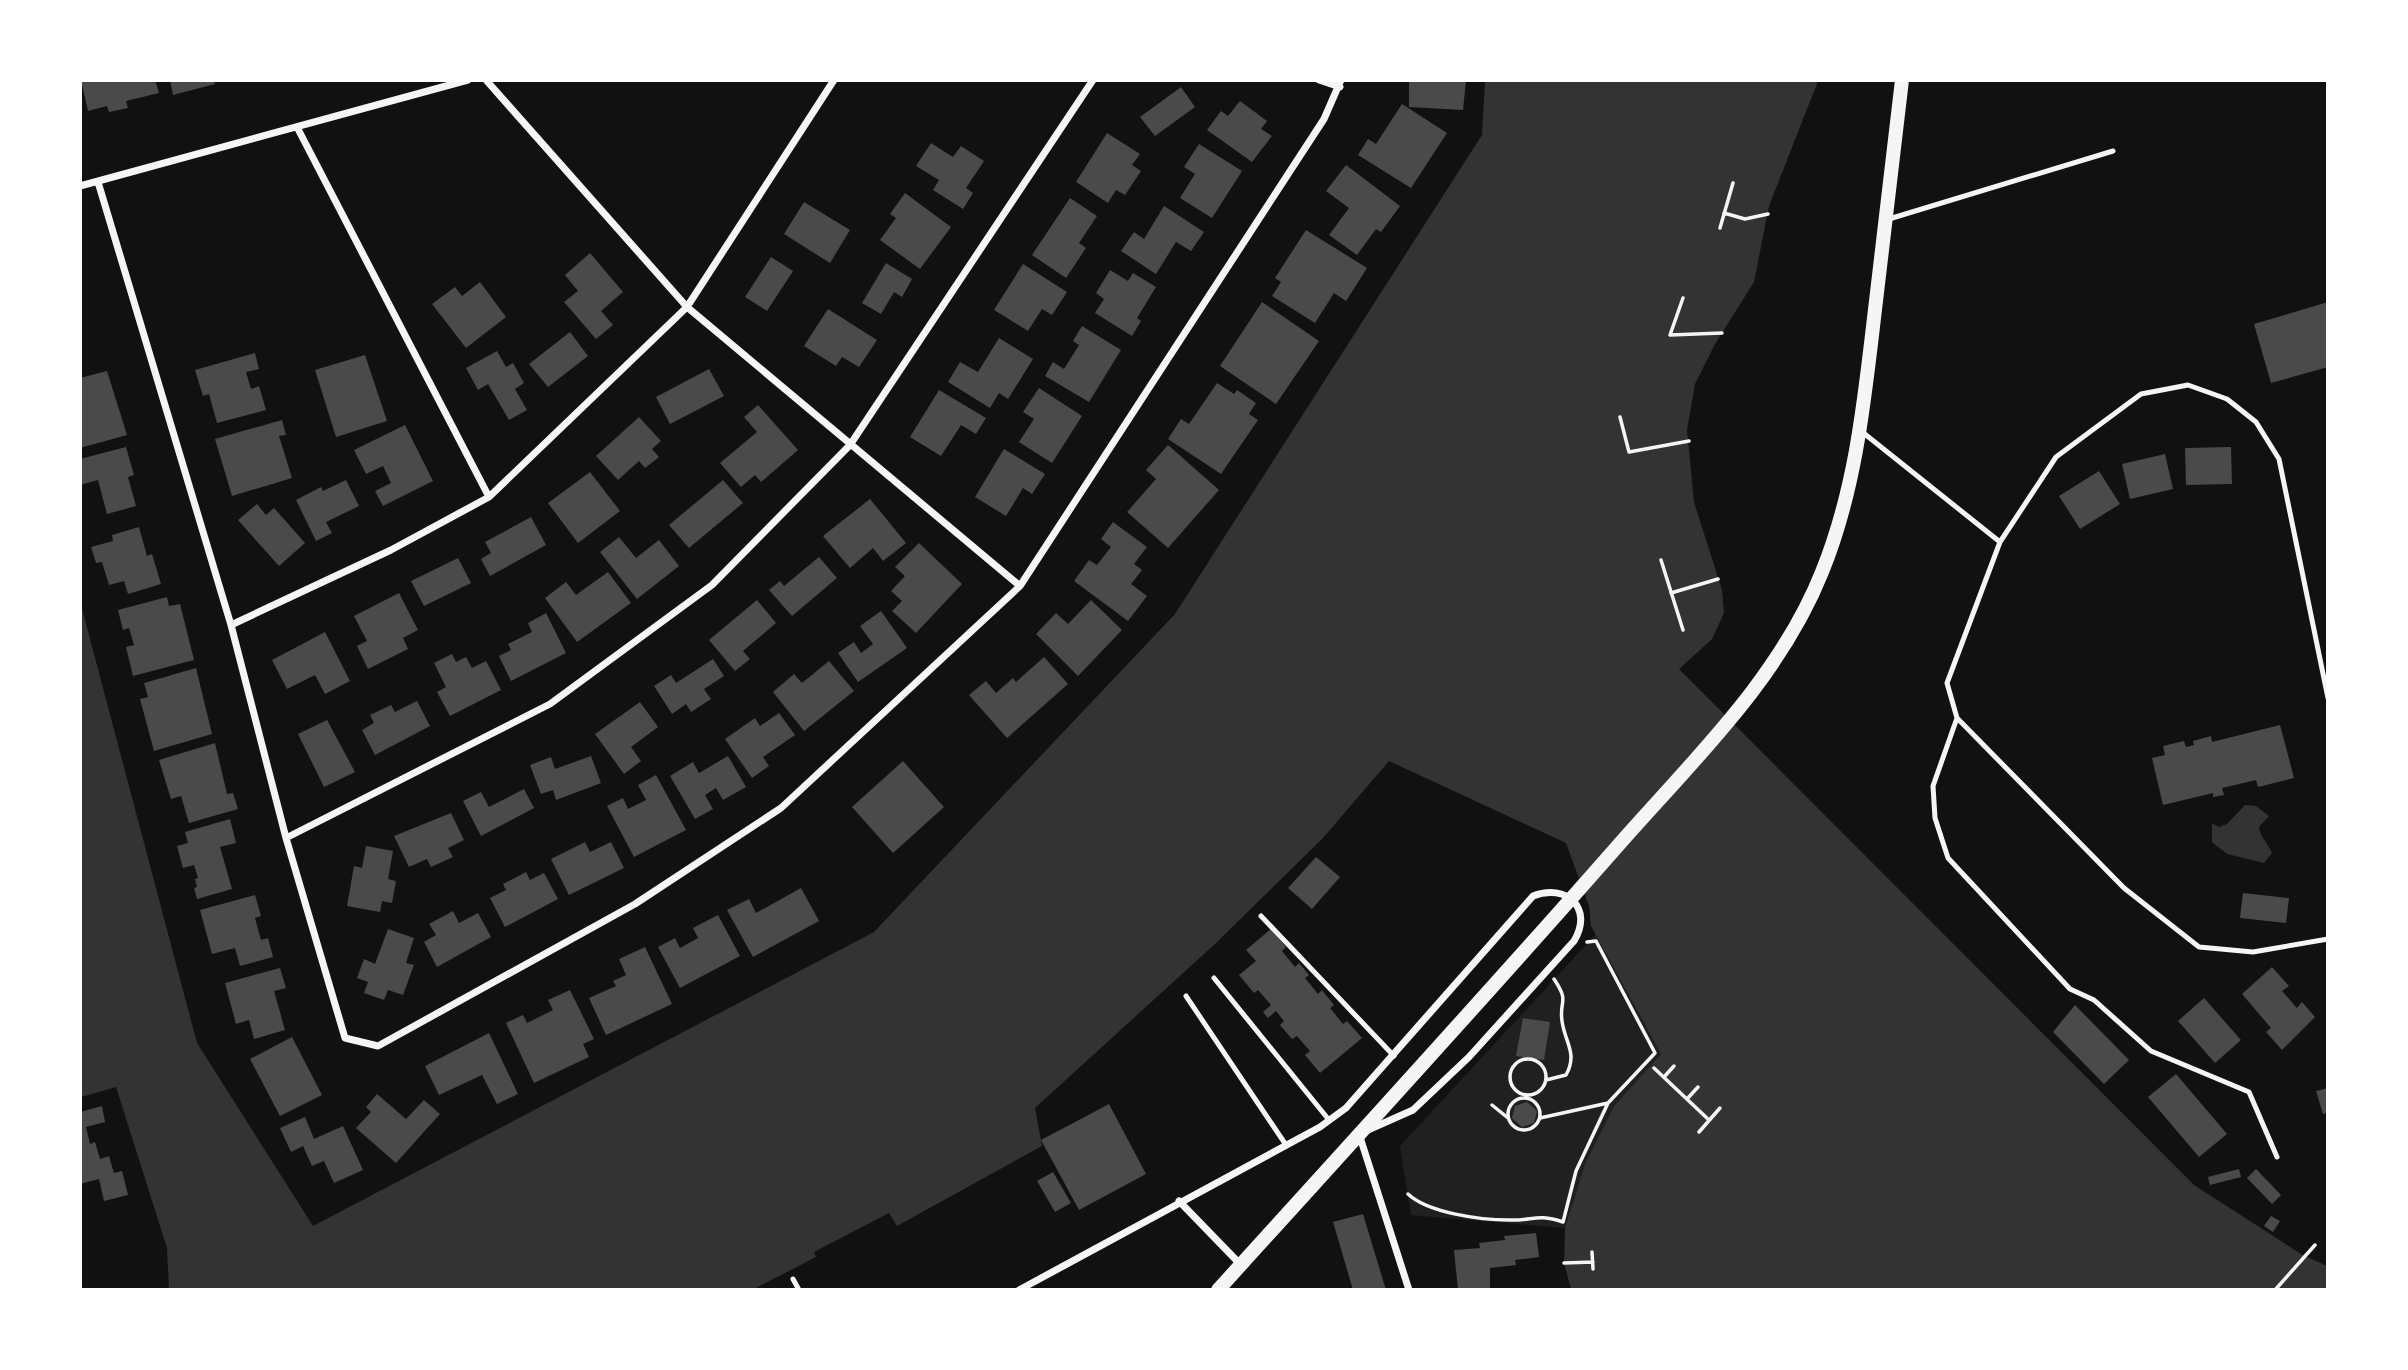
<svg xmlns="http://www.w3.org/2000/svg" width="2408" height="1370" viewBox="0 0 2408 1370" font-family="Quicksand,sans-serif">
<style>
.green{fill:#202020}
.water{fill:#333}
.building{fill:#4a4a4a}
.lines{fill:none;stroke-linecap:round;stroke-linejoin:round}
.path{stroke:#f5f5f5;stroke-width:3.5}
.service{stroke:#f5f5f5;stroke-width:5}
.minor{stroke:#f5f5f5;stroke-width:7}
.secondary{stroke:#f5f5f5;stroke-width:14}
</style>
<rect width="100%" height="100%" fill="#111"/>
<path class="green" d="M1596 934 1661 1054 1614 1106 1585 1164 1565 1228 1411 1215 1400 1146Z"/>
<path class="water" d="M1485 81H1818L1769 206 1754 282 1715 344 1695 384 1687 430 1694 502 1722 590 1724 613 1712 639 1679 669 2194 1185 2301 1254 2327 1266V1289H1571L1564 1263 1565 1228 1585 1164 1614 1106 1661 1054 1591 926 1589 906 1566 843 1389 761 1323 838 1216 943 1035 1108 1042 1146 897 1226 889 1213 814 1252 816 1257 754 1289H169L167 1248 116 1087 81 1097 80 601 197 1043 313 1226 874 932 1175 614 1482 135Z
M2245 805 2256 806 2269 816 2259 827C2260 837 2268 843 2272 853L2264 863 2227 854 2212 842V823L2219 827 2227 824Z"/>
<path class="building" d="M81 80H155L159 93 126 101 128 108 109 112 107 106 88 111Z
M170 80H214L215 84 173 95Z
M1409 80H1466L1463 110 1409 107Z
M1181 87 1195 107 1155 136 1140 117Z
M1240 101 1267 121 1261 129 1272 136 1252 162 1207 130 1221 111 1228 116Z
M1402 104 1447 133 1411 188 1358 155 1368 139 1376 144Z
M1107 133 1140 154 1132 165 1141 171 1125 195 1116 190 1108 203 1076 182Z
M931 143 953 157 961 146 984 161 966 188 973 193 963 209 933 190 939 180 916 166Z
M1199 144 1242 171 1212 218 1180 198 1195 174 1184 167Z
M1346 165 1400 206 1381 232 1376 229 1357 255 1329 235 1349 208 1326 191Z
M905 193 951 227 920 269 880 240 896 218 890 214Z
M1070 198 1097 216 1079 243 1086 248 1066 278 1032 255Z
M804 202 850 230 830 263 784 234Z
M1164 206 1204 232 1191 251 1176 242 1156 274 1121 251 1134 232 1144 239Z
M1306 230 1367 268 1346 301 1334 293 1315 323 1272 296 1281 282 1275 278Z
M590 253 623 292 601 311 613 325 596 339 564 302 578 291 565 275Z
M771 257 793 271 767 311 745 297Z
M886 263 912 279 902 297 894 292 881 314 862 303Z
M1023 264 1067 292 1052 315 1042 309 1028 331 994 310Z
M1110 270 1128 281 1133 273 1156 287 1137 318 1141 321 1132 336 1095 313 1104 299 1096 293Z
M480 282 506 317 466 348 432 304 455 287 462 296Z
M1262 302 1319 341 1276 404 1220 366Z
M2328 302V367L2271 383 2254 324Z
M828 309 877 340 859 367 842 357 836 366 804 346Z
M1082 326 1121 350 1089 402 1045 376 1053 362 1064 369 1079 345 1073 341Z
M570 332 588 356 548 387 529 364Z
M999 338 1033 359 1008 399 999 393 990 408 948 382 960 362 978 372Z
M497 351 506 367 513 363 524 383 515 389 527 410 509 420 488 384 478 390 466 368Z
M255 353 259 369 246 372 251 389 259 386 266 410 217 423 209 394 203 396 195 370Z
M365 355 387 421 336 437 315 370Z
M709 369 724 396 670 424 656 397Z
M107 371 127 435 80 448V378Z
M1217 383 1234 394 1237 390 1256 403 1249 414 1258 420 1221 474 1168 439 1181 419 1189 424Z
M1039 388 1082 416 1052 463 1019 442 1034 419 1023 412Z
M939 390 986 418 976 434 961 425 941 456 910 437Z
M758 405 798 450 761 482 755 475 741 487 720 463 757 432 744 417Z
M639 417 661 441 652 449 659 457 645 468 639 461 618 480 596 456Z
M282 420 286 435 279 436 292 478 232 496 215 439Z
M405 425 433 481 383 506 375 491 391 483 383 466 366 474 354 450Z
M1168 445 1219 490 1168 548 1127 512 1156 479 1146 470Z
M126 447 134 475 128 477 136 506 107 514 98 480 80 485V459Z
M2231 447 2232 484 2186 485 2185 448Z
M1004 449 1045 474 1032 494 1023 488 1006 516 975 497Z
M2165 454 2173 489 2130 499 2122 464Z
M2099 471 2120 504 2080 529 2059 496Z
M590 472 620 511 578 543 548 503Z
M346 480 359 506 326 522 332 533 316 541 296 500 321 487 323 491Z
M723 480 743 503 689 548 669 525Z
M870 499 906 543 883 561 873 548 850 568 823 536Z
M257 504 266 515 274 508 305 543 279 566 238 520Z
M531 517 546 545 490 576 481 559 491 553 485 542Z
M1113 522 1147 547 1134 564 1142 570 1131 584 1147 596 1128 621 1074 581 1089 560 1097 565 1111 547 1101 539Z
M139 527 147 556 152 554 161 584 128 594 124 581 109 585 102 562 96 563 91 547 113 541 112 535Z
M619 537 636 558 659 540 679 566 637 599 600 552Z
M919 543 962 584 916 633 892 611 902 601 891 591 905 576 895 567Z
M819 557 837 578 792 616 769 590 780 581 784 586Z
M458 558 471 583 424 606 411 581Z
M608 572 631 603 577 642 545 598 566 582 576 595Z
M399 593 418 630 403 638 408 649 368 669 357 646 367 641 354 616Z
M167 597 169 606 180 604 194 660 133 676 126 647 134 645 129 628 123 630 118 610Z
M757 600 776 623 743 651 750 659 735 671 709 640Z
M1091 600 1122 630 1078 676 1036 634 1056 613 1068 624Z
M881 611 907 648 858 682 838 653 854 642 861 653 873 644 860 626Z
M546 613 566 653 511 681 499 656 511 650 508 644 532 632 528 623Z
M325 632 350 681 325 694 315 675 287 689 272 660Z
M452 654 456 662 466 657 472 668 486 661 501 690 450 716 437 692 446 687 434 663Z
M1044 657 1068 684 1007 738 969 695 986 681 996 693 1013 678 1016 682Z
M713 659 724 676 704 689 711 699 691 712 686 704 672 714 654 686 671 675 676 683Z
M829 661 854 691 804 731 773 692 794 674 802 683Z
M196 668 212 734 154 751 140 699 148 697 144 683Z
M417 701 430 726 375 755 362 730 374 723 370 715 391 705 395 712Z
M640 702 658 727 631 747 641 761 624 774 595 734Z
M779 713 795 735 763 757 769 766 752 778 725 739 755 718 760 726Z
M327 720 355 772 324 787 298 734Z
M2280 725 2294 778 2258 787 2256 780 2222 788 2224 795 2213 797V793L2163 805 2152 758 2165 755 2163 746 2184 741 2186 747 2194 745 2193 741 2211 736 2212 742Z
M215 743 227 794 233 793 238 809 189 823 181 796 171 799 159 760Z
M591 756 601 783 556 800 553 790 541 794 530 765 551 757 555 769Z
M728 756 746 787 723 800 716 788 705 795 713 809 695 819 670 776 693 762 699 773Z
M903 761 944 807 893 853 852 807Z
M656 775 686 830 634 857 607 806 623 798 628 809 646 800 638 785Z
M524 789 534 808 481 836 463 801 481 792 489 807Z
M451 813 464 840 448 848 453 857 431 867 427 859 409 867 394 836Z
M230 819 236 843 220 847 232 889 197 899 194 888 197 887 195 879 198 878 194 865 183 868 177 846 188 843 185 832Z
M585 842 590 852 611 842 624 868 569 895 551 859Z
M366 846 393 851 388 879 396 881 392 903 382 901 380 912 347 906 354 866 362 868Z
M1316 857 1340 877 1312 909 1288 888Z
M526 872 530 880 544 873 558 899 505 927 490 898 506 890 503 884Z
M801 888 819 921 753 957 727 910 749 899 756 913Z
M2243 893 2289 898 2286 923 2240 918Z
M255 895 261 916 255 918 261 940 268 938 273 957 240 966 235 948 212 954 200 910Z
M453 911 459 923 478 913 491 937 437 967 424 942 436 935 429 924Z
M718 915 740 956 680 988 658 947 675 938 680 948 698 938 693 928Z
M388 929 414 938 406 963 414 965 403 995 388 990 384 1000 364 993 368 982 357 978 364 959 375 964Z
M1271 929 1286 947 1282 951 1295 967 1299 963 1309 975 1305 978 1318 994 1322 990 1334 1005 1330 1008 1343 1024 1347 1021 1362 1038 1320 1073 1305 1055 1310 1051 1297 1036 1292 1039 1280 1025 1284 1021 1276 1011 1268 1018 1263 1012 1271 1005 1258 990 1254 993 1239 975 1256 961 1246 950Z
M645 947 672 1004 606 1035 589 998 616 986 613 981 626 975 619 959Z
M2272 967 2289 986 2282 991 2297 1008 2302 1002 2315 1017 2282 1050 2266 1032 2271 1028 2242 994Z
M280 968 286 988 274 991 285 1030 254 1039 249 1020 236 1024 225 983Z
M570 990 594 1039 583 1044 589 1057 534 1083 506 1023 523 1015 527 1023 553 1010 548 1000Z
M2204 998 2241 1040 2215 1063 2178 1021Z
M2075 1005 2129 1060 2104 1084 2053 1032Z
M1523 1018 1550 1022 1544 1060 1516 1056Z
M489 1033 518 1094 497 1104 482 1075 439 1095 425 1066Z
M292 1037 322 1095 280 1116 250 1059Z
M2176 1074 2227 1134 2199 1157 2148 1097Z
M2328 1088V1112L2323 1114 2316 1091Z
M377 1094 406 1119 424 1100 440 1114 396 1163 356 1128 371 1112 366 1107Z
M1527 1102 1537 1111 1534 1123 1522 1127 1512 1118 1515 1106Z
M1109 1104 1146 1174 1079 1210 1041 1140Z
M102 1106 105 1122 86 1127 90 1144 95 1142 100 1159 109 1156 114 1173 122 1171 128 1195 104 1201 99 1179 80 1184V1112Z
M305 1117 314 1139 343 1126 363 1170 334 1183 324 1161 312 1166 303 1146 291 1152 280 1128Z
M2239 1169 2241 1177 2210 1185 2208 1177Z
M2256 1169 2281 1195 2272 1204 2247 1178Z
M1053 1172 1071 1203 1055 1212 1037 1181Z
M1363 1214 1386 1290H1353L1333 1222Z
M2271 1216 2280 1221 2273 1232 2264 1226Z
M1536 1233 1539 1257 1515 1260 1516 1265 1490 1268V1290H1458L1454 1250 1480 1248 1479 1243 1505 1240 1504 1236Z"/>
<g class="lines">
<path class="path" d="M1724 213 1745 219 1768 214
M1720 228 1733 183
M1683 298 1670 335 1722 333
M1620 417 1629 452 1689 441
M1661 560 1683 630
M1671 593 1718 579
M1510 1077a18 18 0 1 1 36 0a18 18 0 1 1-36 0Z
M1654 1068 1709 1120
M1664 1077 1674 1066
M1546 1080 1566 1075C1578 1053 1565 1043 1562 1021 1559 999 1570 1003 1554 979
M1508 1114a16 16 0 1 1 32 0a16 16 0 1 1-32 0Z
M1687 1099 1698 1087
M1492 1105 1508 1118
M1540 1118 1608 1103
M1699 1132 1720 1108
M1408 1194C1428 1213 1481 1220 1509 1220 1533 1221 1537 1213 1563 1222L1576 1171 1608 1103 1655 1053 1596 941 1587 942
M1592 1252 1593 1269
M1564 1263 1593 1262
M2275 1290 2315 1245"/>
<path class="service" d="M1889 219 2113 151
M1861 431 2000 542 1947 683 1957 718 2124 888 2199 947 2253 952 2328 939
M2000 542 2056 457 2141 394 2188 385 2227 399 2256 422 2279 459 2328 698
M1957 718 1933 786 1935 818 1948 858 2070 989 2094 1000 2151 1051 2249 1092 2277 1157
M1261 916 1394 1056
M1214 978 1329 1120
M1186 996 1286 1145
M793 1279 799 1290"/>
<path class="minor" d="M486 80 687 307 1020 586
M1319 80 1340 87
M298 129 489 497
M98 182 231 625 286 838 345 1038 378 1046 635 904 781 808 1020 586 1324 119 1341 80
M80 186 468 80
M231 625 391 550 489 497 687 307 834 80
M286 838 550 704 712 585 850 445 1093 80
M1179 1201 1240 1264
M1019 1290 1320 1127 1346 1108 1533 896C1566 883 1594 908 1574 941L1469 1057 1413 1110 1359 1134 1409 1290"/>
<path class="secondary" d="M1218 1290C1351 1143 1485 997 1615 849 1691 762 1779 680 1822 572 1855 491 1864 404 1874 318 1883 239 1893 160 1902 80"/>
</g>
<rect width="2408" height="1370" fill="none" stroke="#ffffff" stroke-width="164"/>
</svg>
